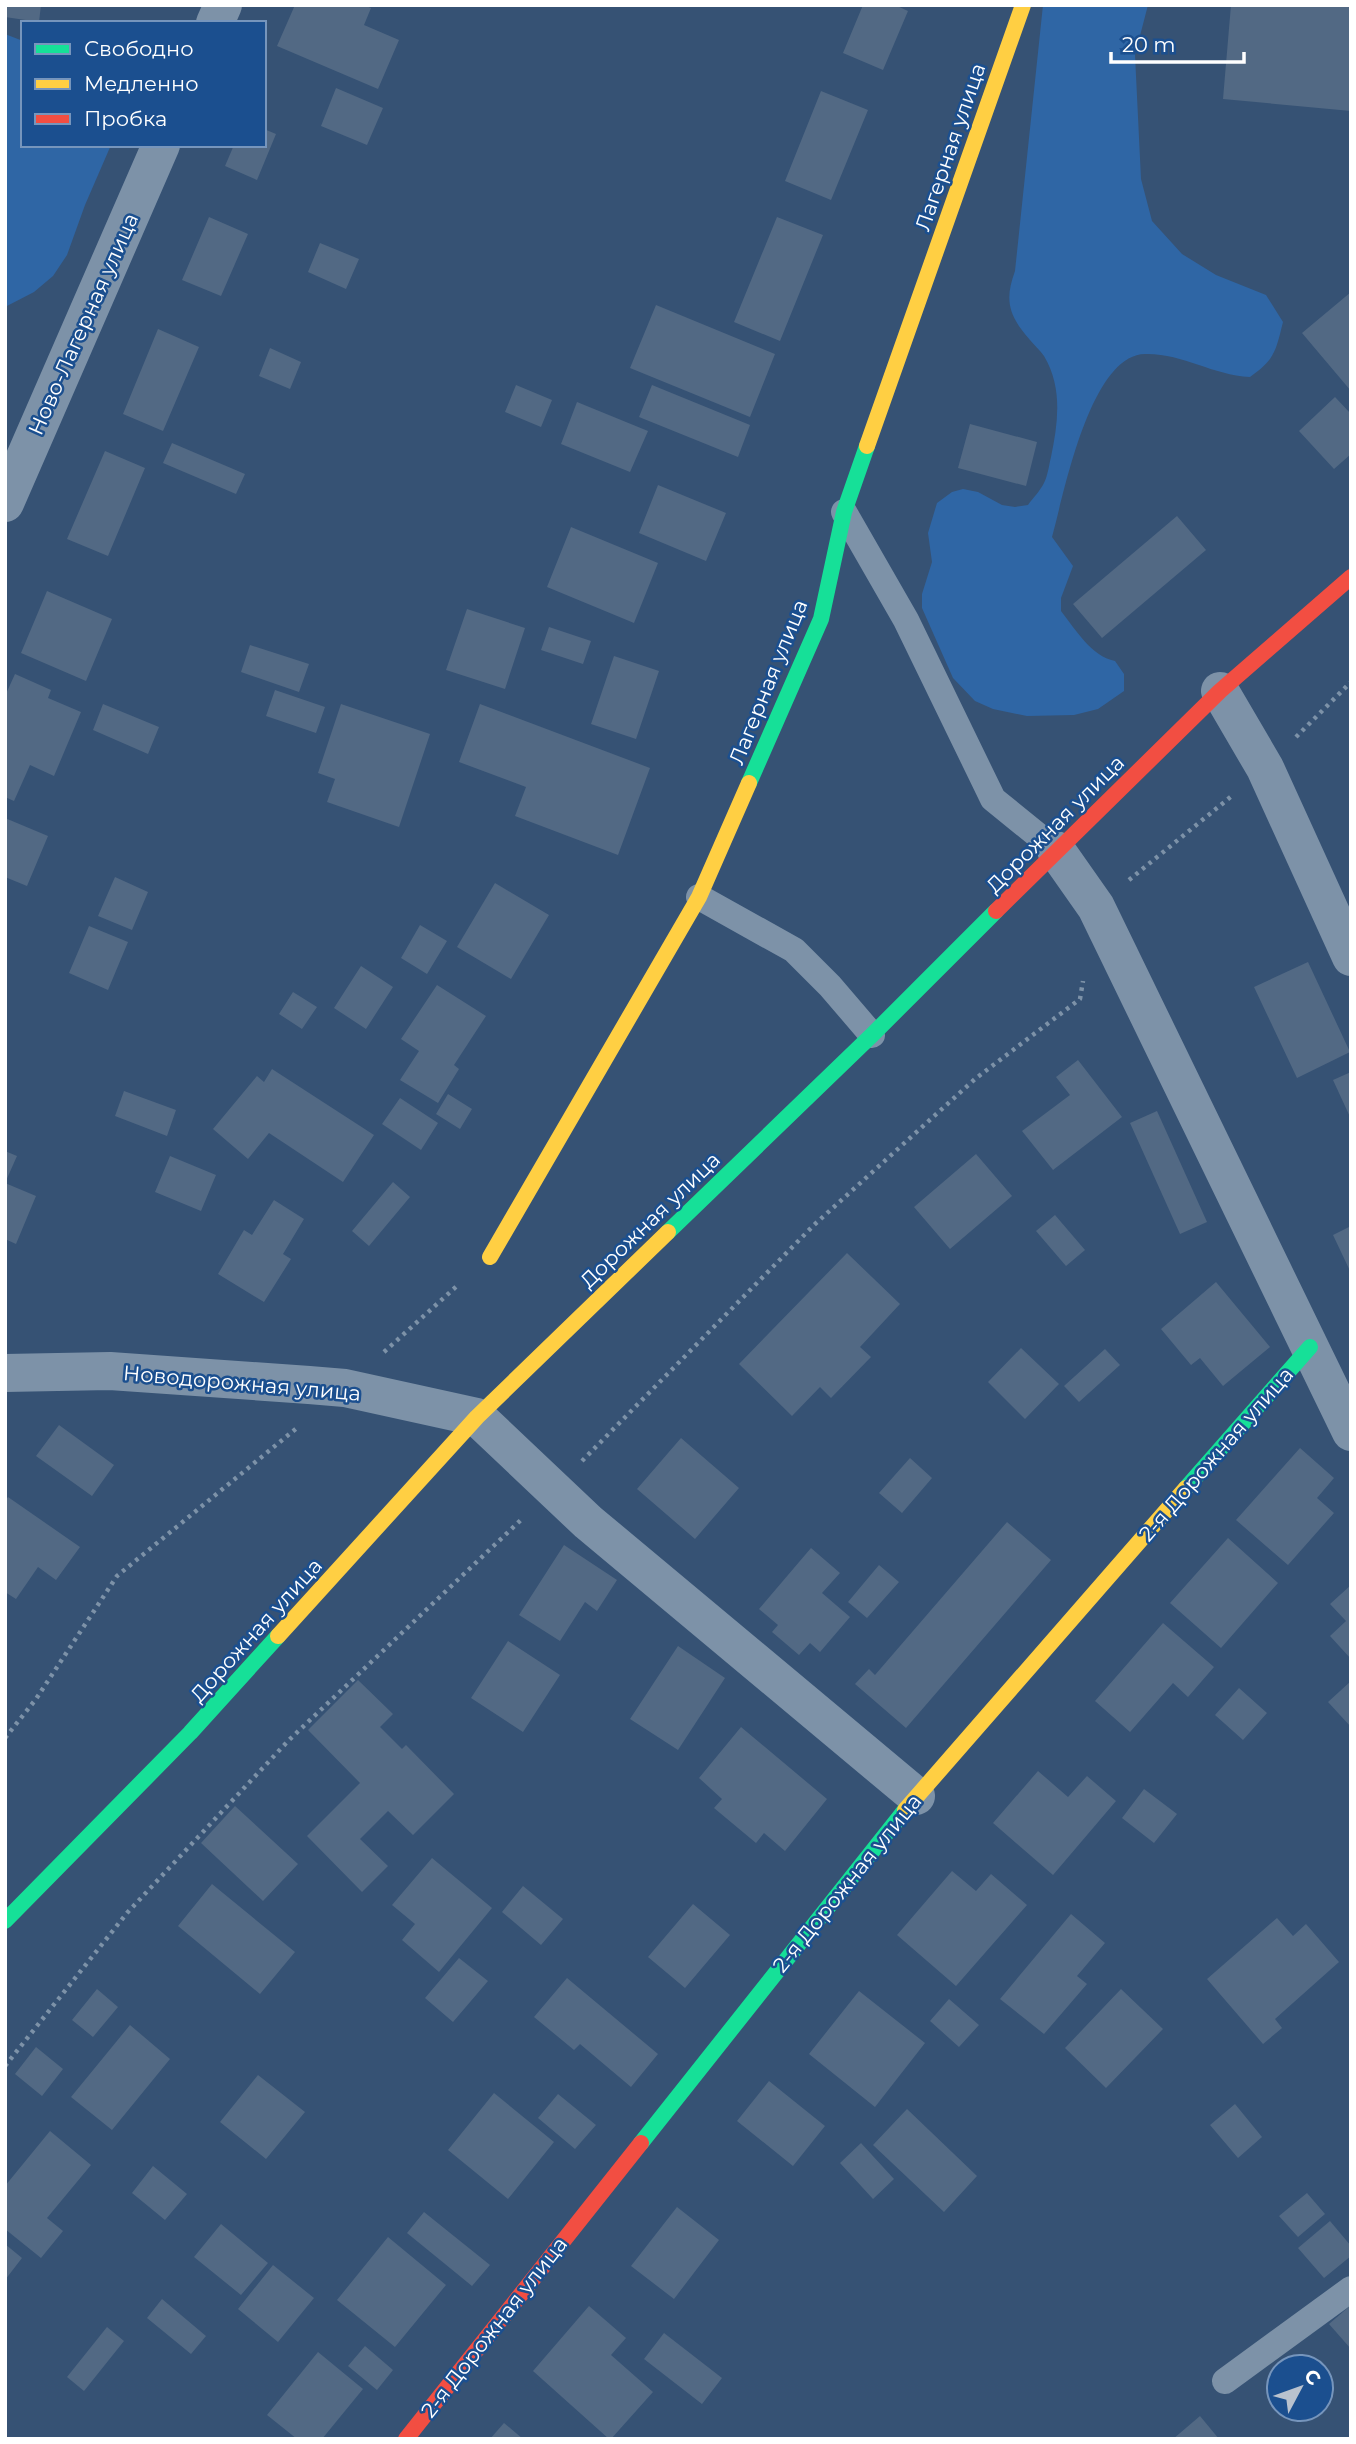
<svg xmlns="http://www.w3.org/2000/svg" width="1356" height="2444" viewBox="0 0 1356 2444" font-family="Montserrat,sans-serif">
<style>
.green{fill:#2f66a5}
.building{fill:#526984}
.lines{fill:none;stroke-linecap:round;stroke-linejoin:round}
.path{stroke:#7d92a8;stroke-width:4.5;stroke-dasharray:3.5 5;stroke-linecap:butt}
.lane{stroke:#7d92a8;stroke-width:26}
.street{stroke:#7d92a8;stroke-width:38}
.fast{stroke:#16e098;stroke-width:16}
.slow{stroke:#ffcf43;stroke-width:16}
.jam{stroke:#f24e42;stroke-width:16}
.labels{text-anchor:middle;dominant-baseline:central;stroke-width:5;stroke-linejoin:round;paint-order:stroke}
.street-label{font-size:21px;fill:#fff;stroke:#1b4f8f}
</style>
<rect width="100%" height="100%" fill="#365274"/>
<path class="green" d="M1043 5H1148L1135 55 1141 179 1152 221 1182 254 1216 275 1266 295 1283 322C1276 350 1275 360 1250 377 1212 375 1182 353 1145 354 1090 355 1064 494 1052 537L1073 566 1061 598V611C1076 630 1091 656 1115 661L1124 674V691L1098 709 1074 715 1027 716 993 709 975 701 953 678 922 608V594L932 562 928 533 937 503 952 492 963 489 978 492 1002 505 1015 507 1028 505C1033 498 1040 491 1044 483 1048 475 1049 465 1051 457 1058 423 1063 388 1044 356 1040 350 1034 345 1030 340 1009 316 1004 301 1015 271Z
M5 34 23 41V145H111L85 205 67 255 53 276 34 292 5 307Z"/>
<path class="building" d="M5 5H41L39 22 5 17Z
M295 5H364L371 8 364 25 399 40 378 89 277 46Z
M863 5H895L908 11 883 70 843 53Z
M1231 5H1351V111L1223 99Z
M336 88 383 108 367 145 321 126Z
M821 91 868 110 831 200 785 181Z
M264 129 276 134 257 180 225 166 234 145H264Z
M209 217 248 234 221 296 182 280Z
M777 217 823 235 780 341 734 322Z
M320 243 359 259 346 289 308 272Z
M1351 292V391L1302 333Z
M656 305 775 354 750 417 630 368Z
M158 329 199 347 163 431 123 414Z
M270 348 301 362 290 389 259 376Z
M516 385 552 400 541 427 505 412Z
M652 385 750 425 738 457 639 417Z
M1335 397 1351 414V454L1334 469 1299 431Z
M577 402 648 431 630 472 561 444Z
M970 424 1037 442 1026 486 958 468Z
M172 443 245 474 236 494 163 463Z
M105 451 145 468 108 556 67 539Z
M658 485 726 513 706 561 639 533Z
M1177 516 1206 550 1102 638 1073 604Z
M571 527 658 563 634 623 547 587Z
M47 591 112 619 86 681 21 653Z
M467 609 525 628 505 689 446 670Z
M549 627 591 641 583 664 541 650Z
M250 645 309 664 299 692 241 672Z
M614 656 659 671 636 739 591 724Z
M15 674 51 690 48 698 81 712 54 776 30 765 14 801 5 797V696Z
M275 690 325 707 316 733 266 716Z
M103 704 159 727 148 754 93 730Z
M341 704 430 734 399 827 327 802 335 779 318 773Z
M480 704 650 768 618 855 515 816 526 787 459 762Z
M5 818 48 836 27 886 5 877Z
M115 877 148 892 132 930 98 916Z
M495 883 549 915 511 979 457 947Z
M420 925 447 941 427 974 401 958Z
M89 926 128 942 108 990 69 973Z
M1308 962 1350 1052 1297 1078 1254 987Z
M361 966 393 987 366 1029 334 1008Z
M437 985 486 1016 454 1065 459 1069 438 1103 400 1080 419 1051 401 1039Z
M293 992 317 1007 302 1029 279 1014Z
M1078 1060 1122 1117 1053 1170 1022 1131 1070 1095 1056 1077Z
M272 1069 374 1135 343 1182 269 1133 248 1159 213 1129 257 1076 264 1082Z
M1351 1072V1119L1333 1080Z
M124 1091 176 1110 167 1136 115 1116Z
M448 1094 472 1109 460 1129 436 1114Z
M400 1098 438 1123 421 1150 382 1124Z
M1157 1111 1207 1222 1180 1234 1130 1123Z
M5 1151 17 1156 5 1183 36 1196 16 1244 5 1239Z
M976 1154 1012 1196 950 1249 914 1207Z
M170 1156 216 1175 201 1211 155 1192Z
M393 1182 410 1197 369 1246 352 1231Z
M274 1200 304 1219 283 1254 291 1259 264 1302 218 1274 244 1230 252 1235Z
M1055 1215 1085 1250 1066 1266 1036 1231Z
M1351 1226V1273L1333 1235Z
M847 1253 900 1304 860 1347 871 1357 831 1398 820 1387 792 1416 739 1364Z
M1216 1282 1270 1347 1223 1386 1200 1358 1191 1365 1161 1329Z
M1021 1348 1059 1384 1025 1419 988 1382Z
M1105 1349 1120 1365 1079 1402 1064 1386Z
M59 1425 114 1465 92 1496 36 1456Z
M681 1438 739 1488 695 1539 637 1489Z
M1300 1448 1334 1478 1317 1498 1334 1513 1288 1565 1236 1520Z
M910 1458 932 1478 902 1513 879 1493Z
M8 1497 80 1547 56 1580 38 1567 16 1599 5 1592V1501Z
M1007 1522 1051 1560 906 1728 855 1684 869 1669 875 1675Z
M1228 1538 1278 1583 1221 1648 1170 1603Z
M564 1545 617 1580 597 1611 585 1602 560 1641 519 1615Z
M811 1548 840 1573 822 1593 850 1617 820 1652 810 1643 799 1655 772 1632 778 1625 759 1609Z
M879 1565 899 1582 867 1618 848 1602Z
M1351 1585V1659L1330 1636 1346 1621 1330 1604Z
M1163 1623 1214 1667 1188 1697 1173 1683 1130 1732 1095 1701Z
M508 1641 560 1675 523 1732 471 1698Z
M678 1646 725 1678 678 1750 630 1719Z
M358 1680 393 1714 380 1727 402 1749 406 1745 454 1794 413 1835 388 1811 360 1839 388 1866 362 1892 307 1836 360 1783 308 1730Z
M1351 1681V1727L1328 1702Z
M1239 1688 1267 1713 1243 1740 1215 1715Z
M741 1727 827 1799 785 1851 764 1833 756 1843 714 1808 722 1799 699 1778Z
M1038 1771 1068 1797 1087 1776 1116 1801 1053 1875 993 1823Z
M1144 1789 1177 1814 1154 1843 1122 1818Z
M235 1806 298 1864 263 1901 201 1843Z
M432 1858 492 1908 439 1972 402 1940 415 1924 392 1905Z
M952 1871 976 1891 991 1874 1027 1905 956 1986 897 1935Z
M212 1884 295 1952 260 1994 178 1926Z
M523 1886 563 1919 541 1945 502 1912Z
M693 1904 730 1935 685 1988 648 1957Z
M1071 1914 1105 1943 1077 1976 1087 1984 1044 2034 1000 1999Z
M1277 1918 1293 1936 1306 1924 1339 1962 1275 2019 1282 2028 1263 2044 1207 1979Z
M459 1958 488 1981 453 2022 425 1998Z
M567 1978 658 2054 631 2087 580 2044 574 2050 534 2017Z
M97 1989 118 2007 93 2037 72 2020Z
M1121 1989 1163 2029 1106 2088 1065 2048Z
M859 1991 925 2043 875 2107 809 2054Z
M949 1999 979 2025 959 2047 930 2021Z
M130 2025 170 2059 112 2130 71 2097Z
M36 2047 63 2069 42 2096 15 2074Z
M258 2075 305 2112 266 2159 220 2122Z
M769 2081 825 2126 793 2166 737 2121Z
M494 2093 554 2142 508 2199 448 2150Z
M558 2094 596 2125 575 2149 538 2118Z
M1235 2104 1262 2137 1238 2158 1210 2125Z
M907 2109 977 2176 944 2212 873 2145Z
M50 2131 91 2165 47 2218 63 2231 41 2258 5 2229V2186Z
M861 2143 894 2179 873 2199 840 2163Z
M153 2166 187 2194 165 2220 132 2193Z
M1307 2193 1325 2214 1298 2237 1279 2216Z
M677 2207 719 2240 674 2299 631 2266Z
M424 2212 490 2265 472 2286 407 2233Z
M1330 2221 1351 2246V2256L1324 2278 1298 2248Z
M221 2224 268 2263 241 2295 194 2257Z
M388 2237 446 2285 395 2347 337 2300Z
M5 2244 22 2258 5 2280Z
M273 2265 314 2298 278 2342 238 2309Z
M162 2299 206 2336 191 2354 147 2318Z
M1351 2305V2349L1329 2324Z
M589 2306 626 2338 611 2355 653 2392 611 2439H609L533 2371Z
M107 2327 124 2341 84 2391 67 2377Z
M664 2333 722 2378 702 2404 644 2359Z
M365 2346 393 2370 377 2390 348 2366Z
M318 2352 363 2389 322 2439H297L267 2415Z
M1200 2416 1219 2439H1173Z
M504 2423 523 2439H490Z"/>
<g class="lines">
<path class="path" d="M1296 737 1351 682
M1129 880 1233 795
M384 1352 458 1285
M582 1461 814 1225 975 1079 1080 999 1083 981
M5 1738 36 1699 117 1576 298 1427
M5 2066 127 1913 289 1740 523 1518"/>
<path class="lane" d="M844 512 906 620 993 799 1056 850
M699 897 794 950 830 986 872 1035
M1225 2381 1351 2289"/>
<path class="street" d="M215 23 223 5
M5 503 161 145
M1220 691 1265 768 1351 957
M1056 850 1096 907 1351 1432
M5 1373 110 1371 309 1385 345 1388 477 1417 588 1522 916 1796"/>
<path class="fast" d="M749 783 821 619 844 512 867 446
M668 1232 872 1035 996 911
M1186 1488 1310 1347
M5 1921 190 1733 278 1636
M641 2143 905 1810"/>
<path class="slow" d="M867 446 1023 5
M490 1257 699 897 749 783
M278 1636 477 1417 668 1232
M905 1810 1186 1488"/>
<path class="jam" d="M996 911 1220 691 1351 577
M406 2439 641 2143"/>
</g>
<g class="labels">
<g class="street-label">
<text transform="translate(950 147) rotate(-71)">Лагерная улица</text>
<text transform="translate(83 324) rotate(-66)">Ново-Лагерная улица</text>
<text transform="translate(768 682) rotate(-68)">Лагерная улица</text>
<text transform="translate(1055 824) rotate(-45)">Дорожная улица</text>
<text transform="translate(650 1220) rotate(-44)">Дорожная улица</text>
<text transform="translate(242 1383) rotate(5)">Новодорожная улица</text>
<text transform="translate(1216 1454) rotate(-49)">2-я Дорожная улица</text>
<text transform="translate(256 1630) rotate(-48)">Дорожная улица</text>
<text transform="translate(847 1883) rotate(-51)">2-я Дорожная улица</text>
<text transform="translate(494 2327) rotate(-52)">2-я Дорожная улица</text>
</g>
</g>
<rect width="1356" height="2444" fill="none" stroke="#ffffff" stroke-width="14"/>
<rect x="21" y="21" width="245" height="126" fill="#1b4f8f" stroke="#7695bc" stroke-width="2"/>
<rect x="35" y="44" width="35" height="10" fill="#16e098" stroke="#7695bc" stroke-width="2"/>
<text x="84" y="56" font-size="21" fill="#ffffff">Свободно</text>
<rect x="35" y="79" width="35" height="10" fill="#ffcf43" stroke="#7695bc" stroke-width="2"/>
<text x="84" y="91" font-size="21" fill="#ffffff">Медленно</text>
<rect x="35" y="114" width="35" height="10" fill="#f24e42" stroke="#7695bc" stroke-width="2"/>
<text x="84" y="126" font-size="21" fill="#ffffff">Пробка</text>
<g transform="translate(1300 2388) rotate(49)"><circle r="33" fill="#1b4f8f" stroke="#7695bc" stroke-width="2"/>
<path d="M0-5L12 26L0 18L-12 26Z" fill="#b9c2ce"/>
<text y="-10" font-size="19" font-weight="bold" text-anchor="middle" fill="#ffffff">С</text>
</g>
<path d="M1111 52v10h133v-10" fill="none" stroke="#ffffff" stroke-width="3.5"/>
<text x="1122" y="52" font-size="21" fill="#ffffff" stroke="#1b4f8f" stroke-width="5" paint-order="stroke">20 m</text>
</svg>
